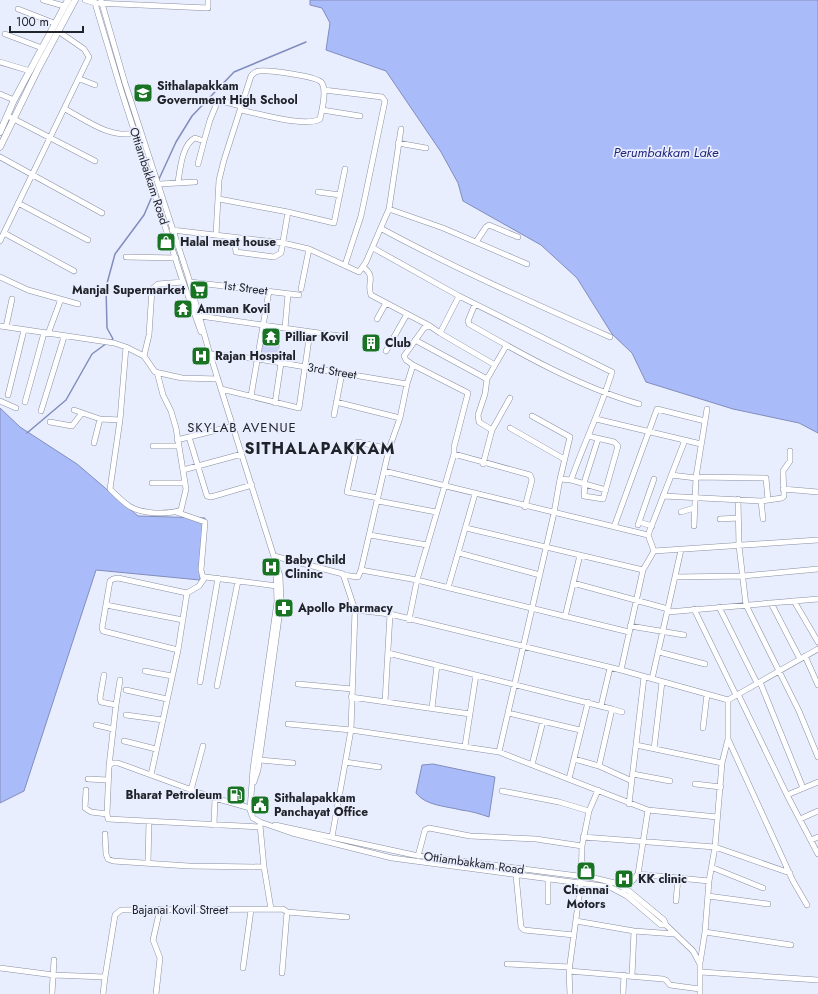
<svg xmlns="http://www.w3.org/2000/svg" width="818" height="994" viewBox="0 0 818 994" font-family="Jost,sans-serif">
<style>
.green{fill:#cbd4f4}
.water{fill:#aabbfa;stroke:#818dbc}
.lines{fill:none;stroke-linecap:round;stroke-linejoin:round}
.stream{stroke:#818dbc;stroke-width:1.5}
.minor-casing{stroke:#898fa1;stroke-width:6}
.major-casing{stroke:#898fa1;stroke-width:7}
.minor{stroke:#fff;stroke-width:5}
.major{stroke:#fff;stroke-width:6}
.labels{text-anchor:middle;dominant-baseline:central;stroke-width:3.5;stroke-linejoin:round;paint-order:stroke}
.poi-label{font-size:12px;font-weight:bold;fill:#21232b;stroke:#e9eefe;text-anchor:start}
.street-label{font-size:12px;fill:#21232b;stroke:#e9eefe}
.water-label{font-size:13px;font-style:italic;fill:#22267e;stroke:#e9eefe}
.neighbourhood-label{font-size:13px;letter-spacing:1px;fill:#21232b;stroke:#e9eefe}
.district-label{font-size:16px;font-weight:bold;letter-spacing:1px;fill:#21232b;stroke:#e9eefe}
</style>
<rect width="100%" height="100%" fill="#e9eefe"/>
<path class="green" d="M262 342 280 345 278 361 258 357Z"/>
<path class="water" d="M310 0H818V433L799 423 733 409 646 382 632 353 612 334 577 278 541 245 463 201 458 183 441 152 386 71 326 50 330 23 322 8 310 5Z
M0 408 20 427 77 464 138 516 205 518 200 580 96 570 24 791 0 803Z
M433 764 495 777 489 817C480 814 471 811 461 810 446 806 426 806 416 793L422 765Z"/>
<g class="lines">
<path class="stream" d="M159 179 176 142 192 116 234 72 306 42
M110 341 113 339 107 328 106 287 115 254 144 215 153 194
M27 433 66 400 92 354 107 343"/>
<g class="minor-casing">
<path id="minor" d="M43 0 64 6
M85 0 95 3 208 8V0
M94 0 121 90 181 276 201 332
M101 0 125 83 188 276 209 351 280 576 281 603 258 770 254 782
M18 9 54 23
M5 34 42 48
M0 62 30 71
M80 79 95 85
M324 90 382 97 385 101 361 216 345 265
M0 94 14 100
M65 109C86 120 110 139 135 133
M322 110 360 116
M10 117 95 161
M398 143 426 148
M0 157 102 213
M198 164 204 141
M178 182C180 170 182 144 195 138L204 141 210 120 217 103 221 101 241 106
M160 184 195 182
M318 192 340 195
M219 199 288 212 334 223 345 169
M18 203 88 240
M389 209 443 228 527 264
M382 229C456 269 533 303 610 337
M172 230 283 243 309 249 359 272 366 262 389 209 401 129
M4 233 74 271
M216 235 219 180 224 160 251 76C253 74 255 71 259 71 268 70 318 76 322 83 327 92 322 109 320 119 305 128 258 113 240 110
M234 237 236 252 274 257 281 253 288 212
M0 241 89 57 84 49 58 31
M476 242 486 227 489 225 518 237
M373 248 459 296 612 372C601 409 584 443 571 480L560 479 554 513 499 752
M126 257 176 258
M363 267C377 277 366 283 371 295L430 326
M0 277 28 290 78 304
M190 282 299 295
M301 289 309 249
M459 296 440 333 495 365
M475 304 468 321 469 324C523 355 580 387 639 404
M200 316 347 337
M377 319 386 303
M0 326 114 343 126 347 144 356 155 372 182 378 218 379
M6 327 12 299
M285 328 288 294
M48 334 61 299
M415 340 487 379
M126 347 120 420 110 489C116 495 122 501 129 506 141 514 167 515 181 510L186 489 176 428 171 411 163 395 157 372
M386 351 407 314
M210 354 258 359 407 384
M144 356 149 335 152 289 158 284 183 282
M413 365 406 360 404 356 424 328 430 326 440 333
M221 389 299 408 310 332
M8 395 24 330
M251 396 269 291
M0 401 16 408
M25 402 44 333
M336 402 400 418
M275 403 281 363
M74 410 100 419 120 420
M41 411 64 337
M334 415 342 373
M532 416 570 437 560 479
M596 419 701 444
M50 422 72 426 82 413
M510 428 564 459
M492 430 510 398
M189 437 207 496 211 497 252 485
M177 440 233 426
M94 443 100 419
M153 446H178
M454 454 530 475 532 480 525 507
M483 464 492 430 479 422 478 415 485 394 487 379 506 346
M183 470 242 454
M384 471 648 535
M671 475 696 478
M696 477 766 478 768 500
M571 480 606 490
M152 483H185
M584 483 598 439
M585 484 584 496 603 499 618 446 614 442 588 436
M783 489 818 492
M663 496 761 501 782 498 784 496 783 471 790 461V451
M378 498 347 492 358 442 389 449
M738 499 739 546 746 605 799 711 818 757
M378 501 436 512
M761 501 763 519
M176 512 205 522 201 570 203 578
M681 512 694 508
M720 519 738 518
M639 522 652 526
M638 525 654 479
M694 526 696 477 707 409
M614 527 657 409 705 421
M466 528 643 570
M370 535 427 545
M654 551 818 540
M654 551 648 535 685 440
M459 553 540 575
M274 556 343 574 355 610 390 614 621 670 728 700 818 649
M361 570 417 580 629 632
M276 572 277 602 253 769 250 810 253 818 260 822 292 833 392 858 610 887 627 896 661 925H666
M343 575 358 577 361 570 389 449 400 418 407 384 413 365 468 393 454 447V454L417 580 409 620
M675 577 743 576 818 569
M238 581 277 586
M573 583 668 609
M448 588 475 494
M187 593 199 586 205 577 238 581 217 686
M794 601 818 642
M771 603 800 659
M106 605 183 620
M719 607 757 683
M694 609 736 695
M668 612 818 599
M565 617 580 555
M630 626 684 635
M659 652 705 664
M388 653 612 709 599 766 632 781
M805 656 818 685
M621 670 643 570 654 551
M145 671 172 676
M104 675 100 698 101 702 116 705 120 680
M652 679 681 550
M200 682 218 578
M760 682 803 788
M298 684 352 689
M126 690 167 699
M738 694 787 795 818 854
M351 697 470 714
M385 702 390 614
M116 705 109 766 107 814 108 819 260 827
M601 706 610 668
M432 708 437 665
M612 709 622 712
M508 713 580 730
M126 715 163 720
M288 724 351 730 499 752 648 810 717 817
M96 725 113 729
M703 728 707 694
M728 739 793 881 807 905
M124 741 156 749
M636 745 644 677
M465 746 476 675
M654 749 662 682
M574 759 599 766
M260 760 293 763
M345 762 379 767
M532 765 543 721
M109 766 112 763H118L211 797 250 808
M633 774 670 781
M151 775 178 650 187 593 118 578 113 579 110 581 102 628 103 631 178 650
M88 779 108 780
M569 779 588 702
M695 784 721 787
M86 790 85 808 91 812 107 814
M191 790 203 746
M502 791 559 802 589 811
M787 795 818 782
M629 804 636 745 722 763
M800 819 818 811
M214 825 215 798
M260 825 264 867 271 909
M275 825 414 855 594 878 615 883 629 891 664 920 666 925 693 951 700 964V994
M105 834 106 854 108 859 113 861 189 866 264 867
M332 837 351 730 355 610
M583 837 715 847 790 873
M811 840 818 837
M418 856 425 830 429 828 470 836 536 839 582 846
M148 862 149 821
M711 867 763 888
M638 874 709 881
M516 875 521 927 524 930 574 935
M624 891 638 874 648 810
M708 896 768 904
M676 901 678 878
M548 902V879
M287 912 347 917
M576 921 634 931 675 934
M705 932 791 945
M700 963 705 932 709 881 715 847 722 763 728 739V700
M507 964 570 967
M0 968 54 975 105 977 115 915 121 910 283 909 287 912 282 973
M243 968 251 910
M569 971 663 979 666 980 670 985 700 989
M701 972 818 980
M632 976 634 931
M52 994 54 960
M103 994 105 977
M156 994 160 958 153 940 160 909
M570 994 569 971 581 882 582 846 589 811 598 790
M623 994 624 975"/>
</g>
<g class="major-casing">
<path id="major" d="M0 132 14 100 68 0
M0 147 38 69 75 0"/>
</g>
<use href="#minor" class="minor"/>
<use href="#major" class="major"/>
</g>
<defs>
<g id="school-square" transform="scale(1)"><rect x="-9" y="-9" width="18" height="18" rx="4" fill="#187423" stroke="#e9eefe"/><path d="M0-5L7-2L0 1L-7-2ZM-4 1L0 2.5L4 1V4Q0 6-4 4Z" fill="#fff"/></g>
<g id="shop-square" transform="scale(1)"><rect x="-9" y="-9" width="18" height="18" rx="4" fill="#187423" stroke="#e9eefe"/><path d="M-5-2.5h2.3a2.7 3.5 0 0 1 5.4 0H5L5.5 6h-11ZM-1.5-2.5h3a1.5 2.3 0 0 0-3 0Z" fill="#fff"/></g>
<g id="supermarket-square" transform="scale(1)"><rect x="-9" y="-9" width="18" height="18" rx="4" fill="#187423" stroke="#e9eefe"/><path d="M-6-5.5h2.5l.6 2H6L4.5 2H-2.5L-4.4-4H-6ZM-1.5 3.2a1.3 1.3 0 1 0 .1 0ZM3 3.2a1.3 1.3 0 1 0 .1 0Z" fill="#fff"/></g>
<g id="temple-square" transform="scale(1)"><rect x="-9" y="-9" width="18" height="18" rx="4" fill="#187423" stroke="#e9eefe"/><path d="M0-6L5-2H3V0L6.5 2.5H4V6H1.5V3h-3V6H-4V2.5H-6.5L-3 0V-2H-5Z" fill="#fff"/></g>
<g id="building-square" transform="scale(1)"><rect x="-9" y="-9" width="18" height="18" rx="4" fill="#187423" stroke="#e9eefe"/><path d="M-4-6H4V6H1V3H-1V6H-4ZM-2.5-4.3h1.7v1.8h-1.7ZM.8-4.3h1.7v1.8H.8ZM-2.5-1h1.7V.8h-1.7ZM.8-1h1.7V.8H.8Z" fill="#fff"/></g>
<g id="hospital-square" transform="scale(1)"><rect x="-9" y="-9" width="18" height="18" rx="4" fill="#187423" stroke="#e9eefe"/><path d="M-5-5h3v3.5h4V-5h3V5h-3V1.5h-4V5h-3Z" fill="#fff"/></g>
<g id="pharmacy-square" transform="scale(1)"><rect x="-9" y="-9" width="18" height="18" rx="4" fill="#187423" stroke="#e9eefe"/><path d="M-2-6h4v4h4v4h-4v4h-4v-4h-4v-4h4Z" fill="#fff"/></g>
<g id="fuel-square" transform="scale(1)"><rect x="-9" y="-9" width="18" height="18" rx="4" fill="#187423" stroke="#e9eefe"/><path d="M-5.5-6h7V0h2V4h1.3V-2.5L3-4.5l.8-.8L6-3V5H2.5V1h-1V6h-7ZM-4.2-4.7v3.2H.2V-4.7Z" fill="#fff"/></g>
<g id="civic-square" transform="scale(1)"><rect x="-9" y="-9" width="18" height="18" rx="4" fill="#187423" stroke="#e9eefe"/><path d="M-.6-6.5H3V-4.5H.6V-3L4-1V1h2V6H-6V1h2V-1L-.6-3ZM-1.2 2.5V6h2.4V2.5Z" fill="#fff"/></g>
</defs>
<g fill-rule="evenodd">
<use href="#school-square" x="143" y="93"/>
<use href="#shop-square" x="166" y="242"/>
<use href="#supermarket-square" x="199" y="290"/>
<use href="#temple-square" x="183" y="309"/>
<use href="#temple-square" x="271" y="337"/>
<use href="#building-square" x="371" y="343"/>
<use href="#hospital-square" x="201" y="356"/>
<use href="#hospital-square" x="271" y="567"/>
<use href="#pharmacy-square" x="284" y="608"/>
<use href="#fuel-square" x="236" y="795"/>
<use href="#civic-square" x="260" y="805"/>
<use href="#shop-square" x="586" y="871"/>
<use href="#hospital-square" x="624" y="879"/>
</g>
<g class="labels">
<g class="poi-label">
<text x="157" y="86">Sithalapakkam<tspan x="157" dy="14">Government High School</tspan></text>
<text x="180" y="242">Halal meat house</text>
<text x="185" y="290" text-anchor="end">Manjal Supermarket</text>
<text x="197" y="309">Amman Kovil</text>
<text x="285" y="337">Pilliar Kovil</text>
<text x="385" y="343">Club</text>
<text x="215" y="356">Rajan Hospital</text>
<text x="285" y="560">Baby Child<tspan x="285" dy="14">Clininc</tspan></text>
<text x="298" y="608">Apollo Pharmacy</text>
<text x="222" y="795" text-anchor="end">Bharat Petroleum</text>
<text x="274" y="798">Sithalapakkam<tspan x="274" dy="14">Panchayat Office</tspan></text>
<text x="638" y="879">KK clinic</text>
<text x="586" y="890" text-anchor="middle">Chennai<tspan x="586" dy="14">Motors</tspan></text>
</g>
<g class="street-label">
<text transform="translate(149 176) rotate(72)">Ottiambakkam Road</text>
<text transform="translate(245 288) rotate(7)">1st Street</text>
<text transform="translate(332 371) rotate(9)">3rd Street</text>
<text transform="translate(474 863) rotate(8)">Ottiambakkam Road</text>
<text x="180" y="910">Bajanai Kovil Street</text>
</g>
<g class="water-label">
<text x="666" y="152">Perumbakkam Lake</text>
</g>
<g class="neighbourhood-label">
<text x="242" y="427">SKYLAB AVENUE</text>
</g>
<g class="district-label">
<text x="320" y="448">SITHALAPAKKAM</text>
</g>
</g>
<path d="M10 26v6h73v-6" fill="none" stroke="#21232b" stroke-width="2"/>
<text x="16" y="26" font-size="12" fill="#21232b" stroke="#e9eefe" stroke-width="3" paint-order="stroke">100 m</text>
</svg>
